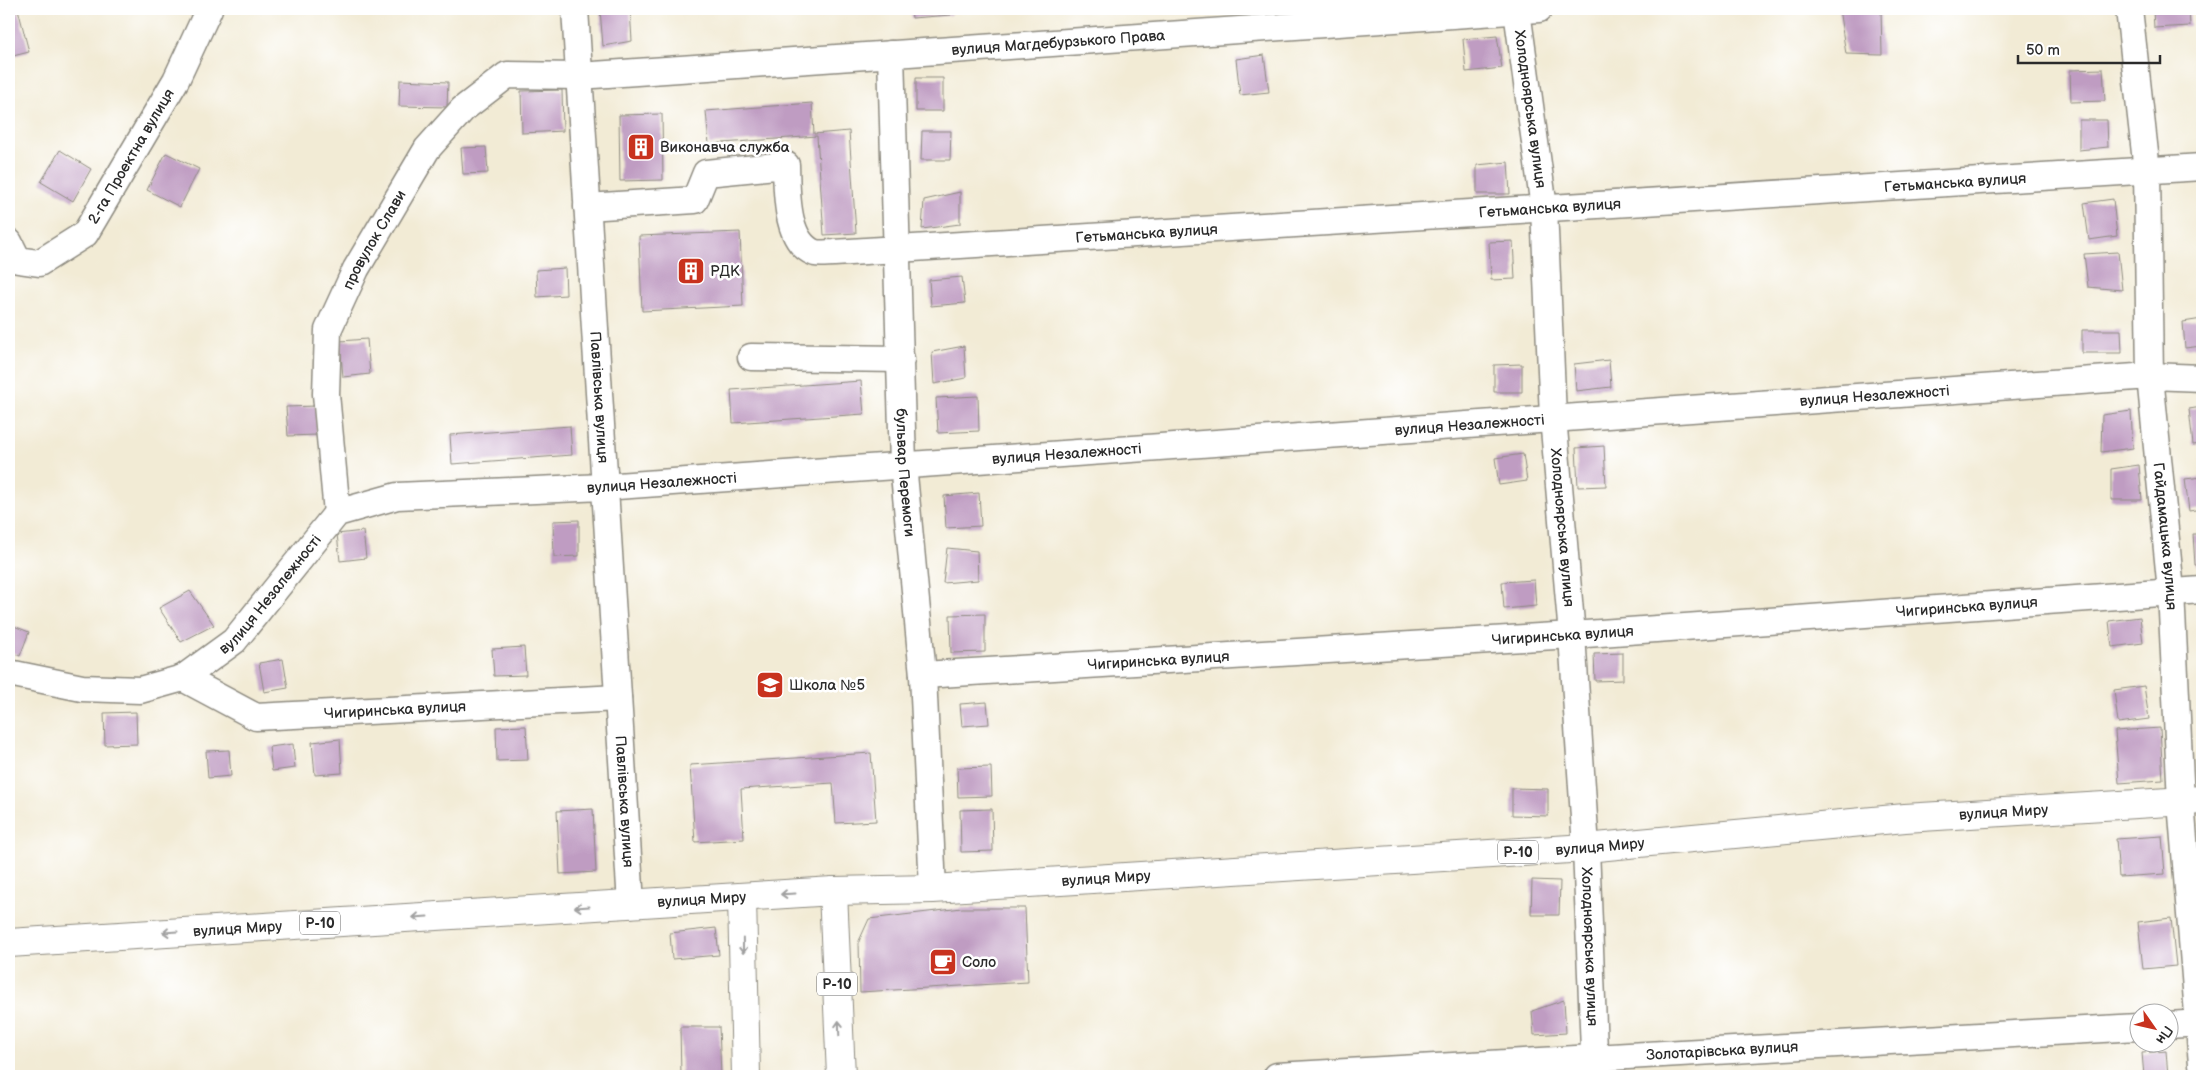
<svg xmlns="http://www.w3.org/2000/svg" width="2211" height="1085" viewBox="0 0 2211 1085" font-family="'Balsamiq Sans',sans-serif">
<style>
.building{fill:#bf9cc2}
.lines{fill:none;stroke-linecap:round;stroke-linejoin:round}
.minor-casing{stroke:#8e8b80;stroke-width:29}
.major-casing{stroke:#8e8b80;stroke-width:30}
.minor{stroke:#fff;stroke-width:26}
.major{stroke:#fff;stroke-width:28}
.oneway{stroke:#a0a0a0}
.labels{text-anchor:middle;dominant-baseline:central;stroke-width:5;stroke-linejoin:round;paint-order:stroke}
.shield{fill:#fff;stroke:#6b6b6b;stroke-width:1}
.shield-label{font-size:14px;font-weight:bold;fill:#2b2b2b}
.street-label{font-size:15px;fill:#2b2b2b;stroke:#fff}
.poi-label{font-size:15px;fill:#2b2b2b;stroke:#fff;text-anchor:start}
</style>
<rect width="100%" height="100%" fill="#fff"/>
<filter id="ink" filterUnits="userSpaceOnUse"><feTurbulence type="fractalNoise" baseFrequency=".02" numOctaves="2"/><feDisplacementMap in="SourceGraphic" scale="10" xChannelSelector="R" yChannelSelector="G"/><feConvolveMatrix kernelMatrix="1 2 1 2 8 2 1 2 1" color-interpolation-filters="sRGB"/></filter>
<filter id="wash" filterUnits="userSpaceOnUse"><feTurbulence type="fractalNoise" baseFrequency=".0096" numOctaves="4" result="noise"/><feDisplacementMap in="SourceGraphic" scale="20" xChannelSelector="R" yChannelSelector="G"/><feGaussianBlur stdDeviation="1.12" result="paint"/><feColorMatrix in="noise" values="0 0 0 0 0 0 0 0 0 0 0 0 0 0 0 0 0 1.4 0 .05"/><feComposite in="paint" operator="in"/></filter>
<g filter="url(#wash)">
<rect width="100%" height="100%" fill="#f2ebd5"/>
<g id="blocks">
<path class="building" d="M18 9 29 52 9 57V11Z
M630 9 632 41 603 46 600 10Z
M911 9H950L951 15 912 18Z
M1839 9H1881L1882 55 1846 54Z
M2153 9H2189L2190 26 2154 28Z
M1497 36 1502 68 1466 72 1463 39Z
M1264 55 1269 92 1240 95 1236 59Z
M2103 69 2105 101 2071 102 2070 70Z
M916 78H943V111H916Z
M400 80 448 82 447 107 399 106Z
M562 90 563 131 522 133 521 91Z
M812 103 814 134 849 131 856 233 824 235 817 136 709 144 706 111Z
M662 114 663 180 620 181 619 115Z
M2079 120H2107L2108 147 2079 150Z
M922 131H951L950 160H921Z
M486 147 488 173 463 174 461 148Z
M60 150 91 169 73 201 41 182Z
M166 153 199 169 180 207 147 190Z
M1508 162 1510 194H1477V165Z
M960 192V224L922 229 924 200Z
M2113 199 2117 236 2089 240 2084 203Z
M740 232 743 306 642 311 639 236Z
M1513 241 1515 279 1491 280 1489 242Z
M2118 252 2122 290 2088 287 2084 254Z
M565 268 566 295 537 297 536 270Z
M962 277 965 303 931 306 929 280Z
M2202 319V346L2185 348 2183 322Z
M2082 330H2121L2122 353H2082Z
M367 339 370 374 343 377 340 341Z
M964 346 966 378 934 384 932 352Z
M1609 360 1611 387 1576 391 1574 364Z
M1522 364V392H1494V365Z
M861 381 864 414 733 423 731 390Z
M978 396 979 431 938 433 936 398Z
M316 406 317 435 288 436 286 407Z
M2202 407V444L2193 445 2189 409Z
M2131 411 2133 448 2101 452 2102 415Z
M570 426 572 455 452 464 450 435Z
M1604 446 1606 486 1578 487 1576 448Z
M1523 454 1527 481 1499 485 1495 458Z
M2139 465 2142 500H2111V469Z
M2202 477V509L2189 511 2185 479Z
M979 493 981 526 946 528 944 496Z
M579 520V556L554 557 553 521Z
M363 531 366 558 340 561 337 534Z
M2193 534H2202V565H2195Z
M947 548 977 551 978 580 943 583Z
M1534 580 1536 606 1504 609 1502 582Z
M190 591 214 625 181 642 159 608Z
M985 614V652L951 653 950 615Z
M2140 617 2143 643 2112 647 2109 621Z
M9 624 29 632 20 656 9 651Z
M524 647 526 675 494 676 492 649Z
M1623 653V680L1595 681 1594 654Z
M283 659 288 688 264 692 259 663Z
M2144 686 2149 719 2118 723 2114 690Z
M987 702 989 724 962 726 960 704Z
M136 712 137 744 105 745 104 713Z
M526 726 528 760 497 761 496 727Z
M2160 728 2163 780 2119 783 2115 731Z
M340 739 342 773 315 775 312 742Z
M293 744 295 768 272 771 269 747Z
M229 750 231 776 208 778 206 751Z
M871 753 876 821 836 823 833 783 741 789 744 839 695 842 690 765Z
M991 767 992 796 958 797 957 768Z
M1512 788 1548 789V816L1512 815Z
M593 809 596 872 560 874 557 811Z
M992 809 993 851 961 852 960 810Z
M2162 836 2165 874 2119 877 2116 839Z
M1532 880 1560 881 1559 915H1531Z
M962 908H1025L1028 982 860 992 859 941 869 919Z
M2171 918 2176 966 2143 969 2138 922Z
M716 928 719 955 672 959 670 933Z
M1564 1000 1566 1033 1534 1035 1532 1011Z
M680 1027H719L721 1076H681Z
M2166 1051 2168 1076H2144L2142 1053Z"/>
</g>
</g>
<g filter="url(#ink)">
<use href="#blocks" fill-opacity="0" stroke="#8e8b80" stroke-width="1"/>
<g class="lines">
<g class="minor-casing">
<g id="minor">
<path id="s1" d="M575 9 631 904"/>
<path id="s2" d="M2129 9 2147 171 2150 376 2171 591 2181 802 2202 1064"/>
<path id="s3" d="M1517 11 1544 208 1553 417 1572 635 1586 848 1595 1076"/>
<path id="s4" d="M891 54 903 464 923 675 933 889"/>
<path id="s5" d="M587 207 695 200 706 173 786 165C787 191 785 242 815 253 820 254 828 253 834 253L2202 167"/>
<path id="s6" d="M9 242 18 260 39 263 85 234 176 80 209 9"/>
<path d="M751 357 901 359"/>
<path id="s7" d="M337 513 326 394 328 330 356 269 427 149 463 109 507 75 579 76 1539 9"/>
<path id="s8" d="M9 673 82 688 140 690 183 678 234 641 337 513 397 496 603 487 2150 376 2202 378"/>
<path id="s9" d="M923 675 1572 635 2202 590"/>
<path id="s10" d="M183 678 256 717 618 698"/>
<path d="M2168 1025 2202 1023"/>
<path id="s11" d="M1277 1076 2138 1027"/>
</g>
</g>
<g class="major-casing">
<g id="major">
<path d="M833 891 841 1076"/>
<path d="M742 897 746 1076"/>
<path id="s12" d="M9 943 833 891 933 889 1586 848 1905 818 2202 800"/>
</g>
</g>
<use href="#minor" class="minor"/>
<use href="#major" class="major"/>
</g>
<defs><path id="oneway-shaft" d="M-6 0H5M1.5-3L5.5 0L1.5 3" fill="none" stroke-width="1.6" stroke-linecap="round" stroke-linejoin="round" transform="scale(1.25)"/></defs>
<g class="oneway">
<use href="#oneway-shaft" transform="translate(788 894) rotate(177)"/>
<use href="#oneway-shaft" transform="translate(582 907) rotate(176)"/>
<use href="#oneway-shaft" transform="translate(420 917) rotate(176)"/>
<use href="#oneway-shaft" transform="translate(170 932) rotate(176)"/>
<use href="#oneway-shaft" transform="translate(743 946) rotate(89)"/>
<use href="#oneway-shaft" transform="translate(839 1028) rotate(-92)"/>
</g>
</g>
<defs>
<g id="building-square" transform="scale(1.4375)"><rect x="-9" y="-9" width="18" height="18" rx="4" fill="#c8321e" stroke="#fff"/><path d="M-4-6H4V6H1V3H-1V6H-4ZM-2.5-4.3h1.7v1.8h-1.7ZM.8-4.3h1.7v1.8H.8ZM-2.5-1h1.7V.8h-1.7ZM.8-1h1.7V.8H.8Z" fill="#fff"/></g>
<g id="school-square" transform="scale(1.4375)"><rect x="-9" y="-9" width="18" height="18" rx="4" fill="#c8321e" stroke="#fff"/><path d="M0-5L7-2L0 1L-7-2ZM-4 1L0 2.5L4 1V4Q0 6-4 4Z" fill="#fff"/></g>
<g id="cafe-square" transform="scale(1.4375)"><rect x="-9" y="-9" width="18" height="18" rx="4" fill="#c8321e" stroke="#fff"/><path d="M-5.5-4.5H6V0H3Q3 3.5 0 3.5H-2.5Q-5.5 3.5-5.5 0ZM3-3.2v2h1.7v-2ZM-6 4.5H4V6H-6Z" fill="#fff"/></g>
</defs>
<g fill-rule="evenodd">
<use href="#building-square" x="641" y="147"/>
<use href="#building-square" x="691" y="271"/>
<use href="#school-square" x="770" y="685"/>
<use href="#cafe-square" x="943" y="962"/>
</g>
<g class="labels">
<g class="shield">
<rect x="1498" y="840.5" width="40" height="23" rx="4"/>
<rect x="300" y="911.5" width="40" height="23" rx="4"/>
<rect x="817" y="972.5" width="40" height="23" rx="4"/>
</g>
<g class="shield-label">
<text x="1518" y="852">Р-10</text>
<text x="320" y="923">Р-10</text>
<text x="837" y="984">Р-10</text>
</g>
<g class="street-label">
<text stroke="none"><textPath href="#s7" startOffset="1052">вулиця Магдебурзького Права</textPath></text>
<text stroke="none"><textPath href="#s3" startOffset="99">Холодноярська вулиця</textPath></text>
<text stroke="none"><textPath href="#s6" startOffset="186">2-га Проектна вулиця</textPath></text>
<text stroke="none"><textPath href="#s5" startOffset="1458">Гетьманська вулиця</textPath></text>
<text stroke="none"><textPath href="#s5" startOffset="1052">Гетьманська вулиця</textPath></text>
<text stroke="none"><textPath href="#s5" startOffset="648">Гетьманська вулиця</textPath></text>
<text stroke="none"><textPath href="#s7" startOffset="285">провулок Слави</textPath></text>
<text stroke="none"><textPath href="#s8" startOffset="1948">вулиця Незалежності</textPath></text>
<text stroke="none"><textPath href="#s1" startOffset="389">Павлівська вулиця</textPath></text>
<text stroke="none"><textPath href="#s8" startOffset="1542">вулиця Незалежності</textPath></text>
<text stroke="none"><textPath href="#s8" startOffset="1138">вулиця Незалежності</textPath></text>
<text stroke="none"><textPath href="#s4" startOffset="419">бульвар Перемоги</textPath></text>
<text stroke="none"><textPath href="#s8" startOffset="732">вулиця Незалежності</textPath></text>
<text stroke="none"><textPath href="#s3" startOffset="519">Холодноярська вулиця</textPath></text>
<text stroke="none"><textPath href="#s2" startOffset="529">Гайдамацька вулиця</textPath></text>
<text stroke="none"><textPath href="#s8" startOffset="299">вулиця Незалежності</textPath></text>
<text stroke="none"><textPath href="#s9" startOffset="1046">Чигиринська вулиця</textPath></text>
<text stroke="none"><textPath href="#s9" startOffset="641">Чигиринська вулиця</textPath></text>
<text stroke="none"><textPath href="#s9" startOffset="236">Чигиринська вулиця</textPath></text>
<text stroke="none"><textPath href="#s10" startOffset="222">Чигиринська вулиця</textPath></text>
<text stroke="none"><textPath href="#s1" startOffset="794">Павлівська вулиця</textPath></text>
<text stroke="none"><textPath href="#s12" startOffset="1999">вулиця Миру</textPath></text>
<text stroke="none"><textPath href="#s12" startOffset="1594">вулиця Миру</textPath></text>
<text stroke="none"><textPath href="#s12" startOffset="1099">вулиця Миру</textPath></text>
<text stroke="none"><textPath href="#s12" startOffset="694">вулиця Миру</textPath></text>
<text stroke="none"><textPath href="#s12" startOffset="229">вулиця Миру</textPath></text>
<text stroke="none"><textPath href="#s3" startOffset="939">Холодноярська вулиця</textPath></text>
<text stroke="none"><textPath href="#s11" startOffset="446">Золотарівська вулиця</textPath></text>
</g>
<g class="poi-label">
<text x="660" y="147">Виконавча служба</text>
<text x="710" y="271">РДК</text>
<text x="789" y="685">Школа №5</text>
<text x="962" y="962">Соло</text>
</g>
</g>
<rect width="2211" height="1085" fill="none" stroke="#fff" stroke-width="30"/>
<g transform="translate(2154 1028) rotate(124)"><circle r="24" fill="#ffffff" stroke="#aaaaaa"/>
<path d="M0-4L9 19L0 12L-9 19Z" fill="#c8321e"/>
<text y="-8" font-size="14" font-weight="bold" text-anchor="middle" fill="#2b2b2b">Пн</text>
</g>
<path d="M2018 55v8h142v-8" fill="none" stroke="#2b2b2b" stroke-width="2.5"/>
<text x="2026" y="55" font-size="15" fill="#2b2b2b" stroke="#ffffff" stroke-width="4" paint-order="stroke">50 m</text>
</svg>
